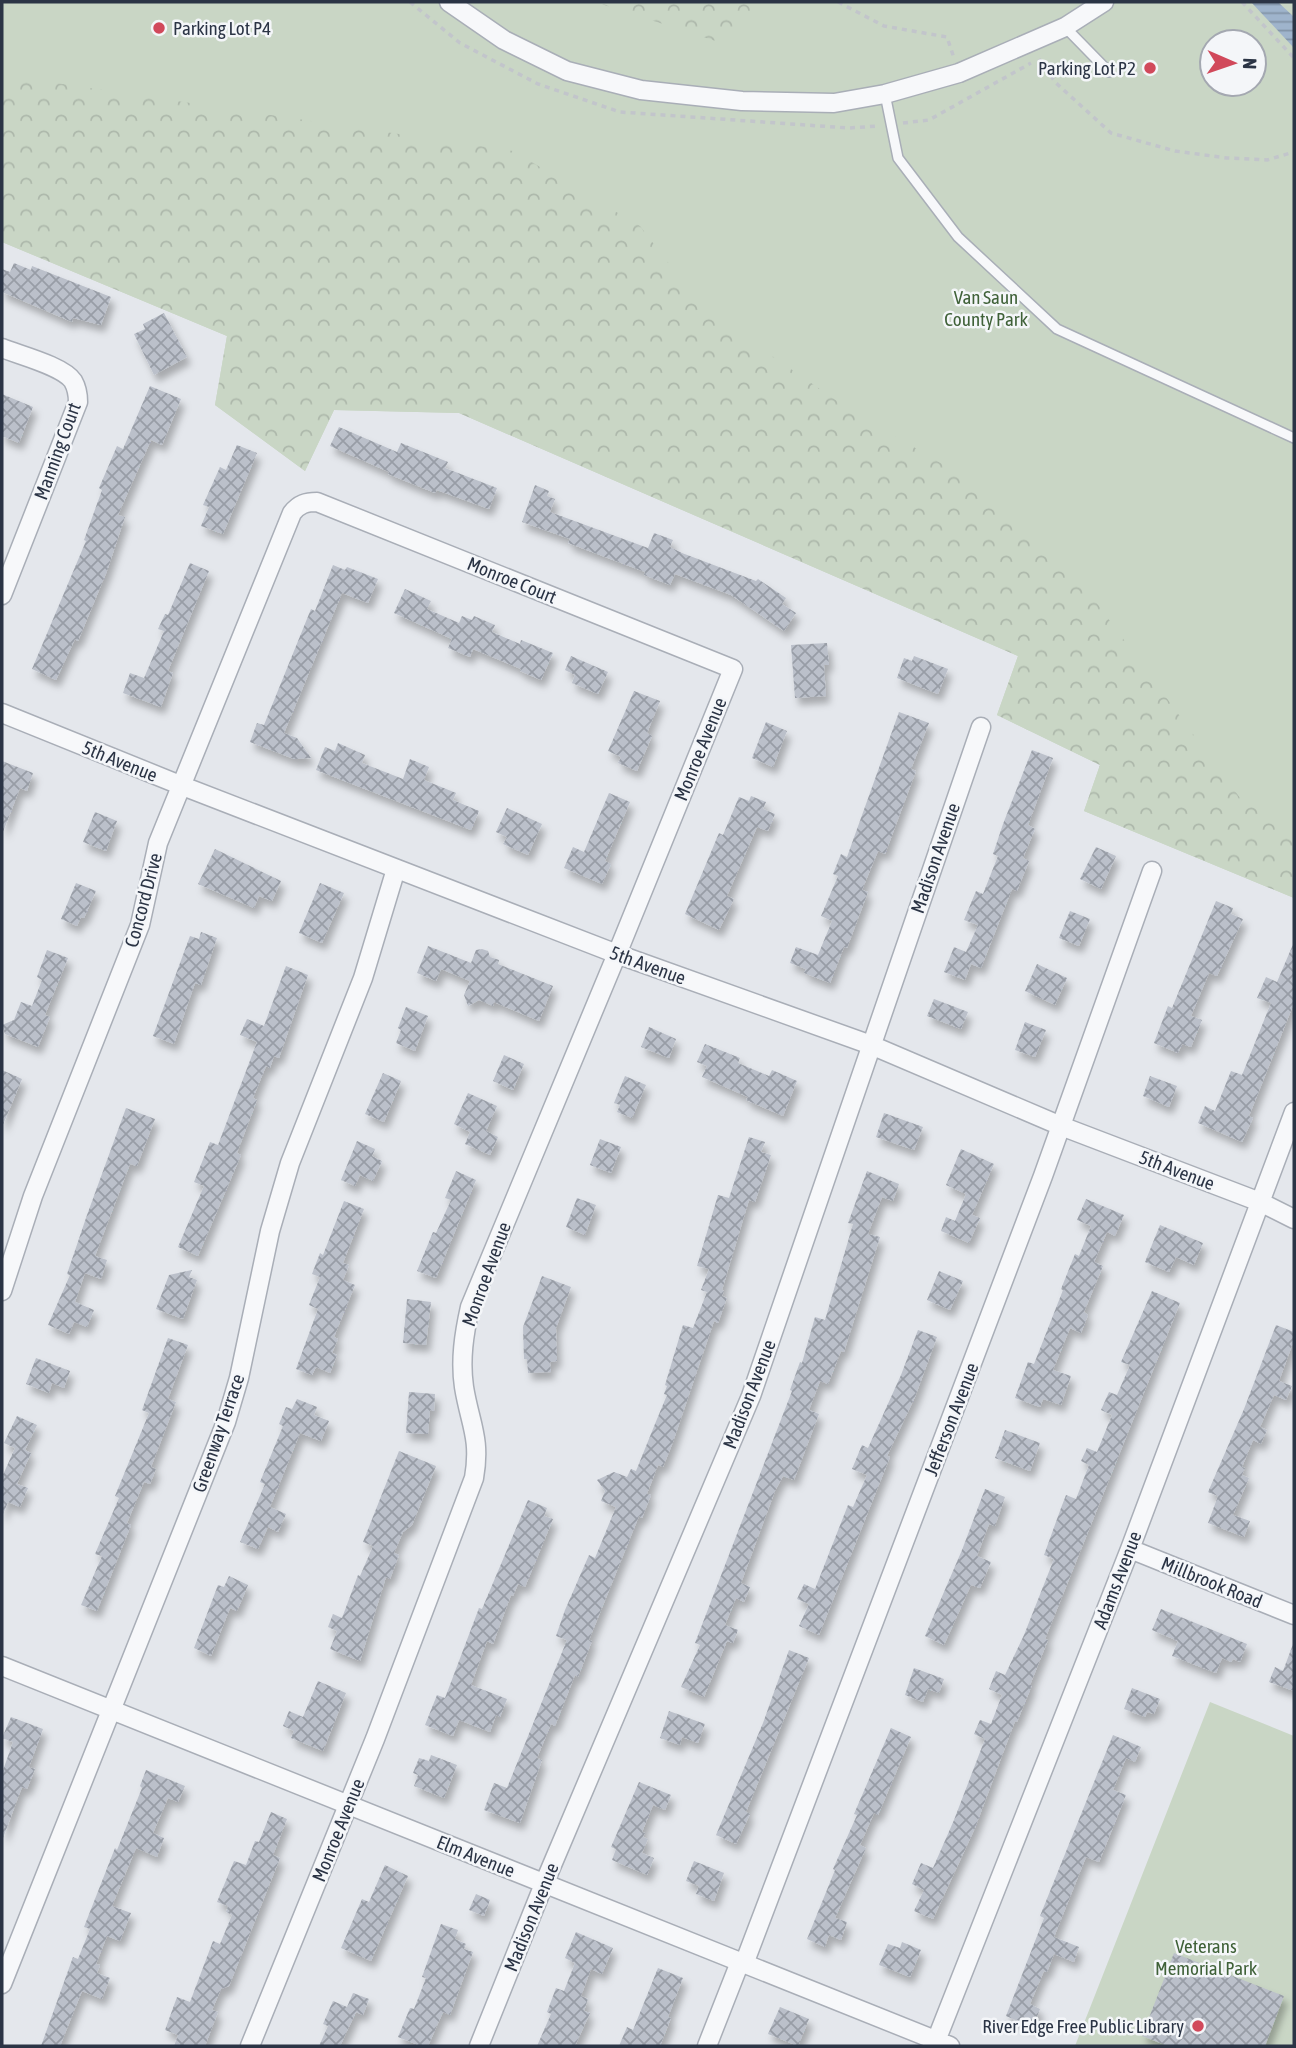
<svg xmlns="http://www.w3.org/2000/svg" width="1296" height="2048" viewBox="0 0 1296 2048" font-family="'Asap Condensed',sans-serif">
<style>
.green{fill:#c9d6c5;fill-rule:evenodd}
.forest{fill:url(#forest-crowns)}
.water{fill:url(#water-rules)}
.building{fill:url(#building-cross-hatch);filter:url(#shadow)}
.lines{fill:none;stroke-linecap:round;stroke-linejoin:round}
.service-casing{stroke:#a9aeb7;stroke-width:12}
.minor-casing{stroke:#a9aeb7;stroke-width:21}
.path{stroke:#c2c5cb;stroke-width:3.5;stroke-dasharray:5 5;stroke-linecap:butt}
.service{stroke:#f7f8fa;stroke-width:9}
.minor{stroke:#f7f8fa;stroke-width:18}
.poi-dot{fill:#d1495b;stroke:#f4f6f9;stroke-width:2.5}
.labels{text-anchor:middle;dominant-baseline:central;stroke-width:5;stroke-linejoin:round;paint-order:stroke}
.poi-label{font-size:19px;fill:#2b3445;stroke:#f4f6f9;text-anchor:end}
.park-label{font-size:19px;fill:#3f6138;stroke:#f4f6f9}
.street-label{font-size:19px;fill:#2b3445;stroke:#f4f6f9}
</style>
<defs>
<pattern id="forest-crowns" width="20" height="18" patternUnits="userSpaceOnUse" patternTransform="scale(1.75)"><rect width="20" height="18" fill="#c9d6c5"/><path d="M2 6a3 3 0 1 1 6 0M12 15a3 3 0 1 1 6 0" fill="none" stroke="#adb8ab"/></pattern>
<pattern id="water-rules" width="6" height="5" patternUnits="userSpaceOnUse" patternTransform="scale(1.75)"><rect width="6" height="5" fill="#9fb4cc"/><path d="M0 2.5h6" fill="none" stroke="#8293a7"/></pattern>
<pattern id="building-cross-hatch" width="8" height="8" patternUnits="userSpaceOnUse" patternTransform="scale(1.75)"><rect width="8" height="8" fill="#bbc0ca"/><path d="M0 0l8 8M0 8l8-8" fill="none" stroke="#989da6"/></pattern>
<filter id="shadow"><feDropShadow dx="4" dy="7" stdDeviation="3.5" flood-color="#0004"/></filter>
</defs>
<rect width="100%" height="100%" fill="#e4e7ec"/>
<path class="green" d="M2 2H1294V898L1084 811 1100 765 997 715 1018 656 459 413 334 410 305 471 215 405 227 336 2 242ZM1212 42H1254V84H1212Z
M1210 1702 1294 1736V2046H1075Z"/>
<path class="forest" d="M595 2H766L731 46Z
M2 75 513 151 640 226 703 308 840 403 959 474 1085 587 1240 798 1294 834V898L1084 811 1100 765 997 715 1018 656 459 413 334 410 305 471 215 405 227 336 2 242Z"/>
<path class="water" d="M1251 2H1278L1294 17V48Z"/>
<path class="building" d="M14 263 31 270 32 266 111 297 101 325 73 318 72 322 2 292V269L10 272Z
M164 313 187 357 154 375 134 334 145 329 143 324Z
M150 386 181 399 162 445 151 440 118 515 125 517 107 571 78 641 75 639 56 680 32 669 86 541 84 540 102 490 99 488 117 446 123 449Z
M2 394 33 407 19 443 2 436Z
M339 427 397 452 401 443 448 462 445 468 497 488 489 509 437 490 435 493 388 474 389 472 330 446Z
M237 445 257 453 223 534 201 526 209 507 203 505 220 467 226 470Z
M535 485 549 491 547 496 555 499 550 512 648 548 654 533 673 540 670 547 682 553 756 581 758 579 786 598 782 604 796 613 784 631 731 595 675 574 670 585 644 575 645 572 568 543 570 539 522 522Z
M190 563 209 571 168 671 173 673 161 707 123 693 130 673 144 678 164 631 158 629 165 614 168 615Z
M333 565 345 570 347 567 378 579 368 603 342 593 284 733 297 738 311 758 294 759 250 742 257 723 264 725 311 609 315 611Z
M405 589 431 601 427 609 459 623 462 616 472 620 474 616 495 625 492 632 520 644 521 640 553 653 541 680 520 671 521 669 473 649 470 657 448 648 452 639 394 613Z
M827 643 829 665H824L826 696 795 698 791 645Z
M571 656 608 672 598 694 572 683 575 675 565 670Z
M914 656 948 669 938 694 897 678 904 658 912 661Z
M634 691 660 701 647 733 652 736 637 771 618 763 621 757 608 751Z
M899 712 929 723 911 769 916 771 885 854 878 851 862 890 868 892 847 948 844 947 830 983 804 973 806 969 790 963 796 947 818 955 832 921 821 916 838 876 833 874 841 854 847 857Z
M766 722 787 731 773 767 752 758Z
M338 743 365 755 362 763 403 779 410 759 429 767 424 780 456 793 453 800 479 811 471 830 316 770 325 747 335 751Z
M1032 750 1053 758 1028 825 1035 829 1023 858 1029 861 1017 891 1012 889 981 968 971 964 965 980 944 972 954 947 966 952 978 925 964 920 976 891 983 894 998 856 993 854 1003 824Z
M2 761 33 773 27 791 20 788 3 832Z
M609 793 630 802 605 861 611 864 602 884 564 868 573 847 584 852Z
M751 796 766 802 763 809 775 814 768 831 757 827 727 896 734 899 719 930 685 914 719 833 723 835 739 797 749 801Z
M507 808 542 824 528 855 503 844 507 837 496 832Z
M95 812 117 821 106 851 83 842Z
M1096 847 1116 856 1101 889 1080 879Z
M215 849 281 881 272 901 259 896 254 908 198 884Z
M76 883 96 891 84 918 81 917 77 926 61 919Z
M320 883 344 893 322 943 299 933Z
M1216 901 1233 908 1231 914 1243 919 1217 976 1209 973 1191 1016 1202 1020 1191 1047 1182 1044 1178 1053 1154 1043 1168 1006 1172 1008Z
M1070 911 1090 919 1079 946 1059 938Z
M201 932 217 938 201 985 195 983 174 1044 153 1036 190 936 199 939Z
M1294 942V1003L1249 1116 1253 1118 1242 1142 1198 1123 1205 1106 1215 1111 1231 1071 1242 1075 1271 1003 1257 998 1266 977 1277 982Z
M428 946 471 963 476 950 482 949 488 951 490 957 499 960 498 964 553 986 539 1021 494 1002 493 1006 479 1000 468 1006 464 995 470 981 441 969 436 981 417 973Z
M47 950 68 958 45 1015 50 1017 38 1047 5 1034 2 1025 14 1020 21 1002 32 1006 42 980 37 977Z
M1037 964 1067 978 1055 1005 1025 991Z
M286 966 308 975 279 1058 274 1056 270 1068 266 1066 253 1098 257 1100 237 1153 241 1155 198 1256 178 1247 204 1186 194 1182 210 1142 218 1145 257 1042 240 1035 247 1019 264 1026Z
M934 999 968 1012 961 1029 927 1016Z
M406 1007 428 1016 415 1051 396 1043 401 1030 398 1028Z
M1025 1022 1046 1030 1035 1057 1015 1050Z
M649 1027 676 1039 669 1058 641 1047Z
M705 1044 740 1058 738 1063 769 1076 772 1070 797 1081 783 1116 746 1100 748 1097 702 1077 707 1066 697 1062Z
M504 1055 524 1064 513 1090 493 1081Z
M2 1070 22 1079 2 1127Z
M383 1073 401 1081 384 1122 365 1114Z
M625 1076 646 1085 632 1118 617 1112 620 1105 614 1103Z
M1150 1076 1177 1086 1169 1107 1143 1096Z
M468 1093 497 1106 486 1131 498 1137 490 1155 465 1144 470 1132 454 1124Z
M126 1108 155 1119 137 1166 130 1164 95 1256 107 1260 101 1279 85 1273 75 1302 94 1310 87 1327 74 1322 69 1334 48 1325 70 1275 67 1274 87 1215Z
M884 1113 923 1127 914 1150 876 1137Z
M749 1137 765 1142 761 1152 771 1155 755 1202 749 1200 722 1290 724 1291 722 1296 727 1298 718 1323 714 1321 673 1442 663 1467 658 1465 647 1494 651 1495 642 1518 639 1516 589 1640 592 1641 578 1677 575 1675 555 1726 551 1724 537 1758 542 1760 520 1823 484 1810 494 1783 507 1788 567 1640 556 1636 565 1610 589 1555 595 1558 616 1507 601 1501 605 1491 597 1480 614 1472 627 1477 631 1469 636 1471 657 1419 667 1395 664 1394 667 1386 665 1385 683 1325 693 1328 707 1292 701 1290 709 1269 697 1266 718 1195 729 1198Z
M600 1139 621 1147 611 1173 590 1165Z
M357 1141 375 1149 372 1156 382 1161 373 1181 360 1175 355 1186 341 1180Z
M961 1149 994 1164 972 1215 980 1218 969 1243 941 1231 946 1217 955 1221 966 1194 946 1185Z
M456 1171 476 1180 436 1278 417 1271 433 1232 436 1233 451 1200 445 1198Z
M867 1171 899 1184 893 1201 882 1197 868 1234 880 1237 844 1352 841 1351 828 1384 820 1381 809 1410 819 1414 794 1480 783 1476 775 1491 741 1583 750 1587 744 1602 736 1598 725 1625 738 1630 733 1643 727 1641 704 1697 681 1687 700 1645 695 1643 792 1391 790 1390 800 1362 802 1363 815 1317 825 1320 853 1224 848 1223Z
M577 1198 596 1205 585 1235 566 1227Z
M1086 1199 1124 1215 1115 1236 1107 1232 1094 1262 1103 1266 1084 1312 1088 1315 1081 1333 1070 1328 1053 1370 1071 1376 1061 1405 1043 1399 1040 1407 1015 1398 1028 1362 1034 1364 1063 1290 1061 1289 1075 1254 1079 1256 1091 1226 1077 1220Z
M344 1201 364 1209 343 1263 349 1265 343 1280 355 1285 334 1337 338 1339 332 1353 337 1355 330 1373 316 1367 312 1375 296 1369 318 1309 309 1305 320 1277 312 1274 320 1253 323 1255Z
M1160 1225 1203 1243 1194 1265 1176 1257 1169 1272 1145 1262Z
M192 1270 189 1277 197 1280 183 1319 156 1309 169 1275Z
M939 1271 963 1281 950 1310 927 1300Z
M542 1276 571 1287 556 1328 557 1361 550 1362 551 1372 528 1373 527 1359H524L523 1327Z
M1152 1291 1180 1303 1045 1639 1048 1640 1030 1685H1032L1017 1722 1015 1721 975 1828 933 1919 914 1911 924 1890 912 1884 921 1863 933 1868 954 1820 985 1739 974 1734 980 1720 991 1724 1002 1695 989 1689 996 1671 1005 1675 1024 1635 1054 1559 1044 1555 1061 1508 1066 1495 1076 1499 1089 1465 1081 1461 1087 1448 1097 1452 1112 1415 1101 1410 1109 1392 1117 1395 1130 1365 1121 1362Z
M407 1299 431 1302 426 1345 403 1343Z
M1276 1325 1294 1332V1340L1279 1381 1292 1386 1286 1400 1274 1395 1260 1427 1267 1430 1261 1444 1253 1440 1242 1467 1245 1468 1242 1475 1249 1478 1233 1515 1250 1521 1244 1537 1208 1523 1218 1496 1208 1492 1244 1409Z
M918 1330 937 1337 915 1397 887 1456 890 1457 819 1635 799 1626 809 1604 797 1599 804 1584 815 1589 848 1505 853 1507 867 1475 852 1469 862 1445 868 1448 901 1375Z
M168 1338 188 1345 168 1399 176 1402 151 1467 156 1469 150 1484 144 1482 127 1523 131 1525 97 1611 81 1605 102 1556 95 1554 119 1498 115 1496 149 1413 142 1410Z
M36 1358 70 1371 64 1388 52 1383 49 1393 26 1384Z
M409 1392 435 1394 434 1411 430 1410 428 1434 406 1433Z
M297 1399 317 1407 314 1415 329 1421 321 1441 300 1433 270 1507 286 1514 278 1532 268 1527 258 1549 240 1542 265 1484 260 1482 283 1426 279 1424 286 1407 292 1409Z
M17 1416 37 1425 25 1450 31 1453 17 1484 28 1488 20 1507 8 1502 2 1517V1477L15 1448 4 1443Z
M1005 1430 1040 1443 1030 1471 995 1458Z
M399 1451 436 1466 412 1525 403 1532 394 1553 399 1555 390 1579 386 1577 360 1661 330 1649 337 1631 328 1627 333 1614 342 1618 358 1575 360 1576 373 1546 363 1542Z
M985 1489 1005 1497 995 1526 989 1524 977 1556 991 1562 980 1588 971 1585 944 1645 925 1636 962 1550Z
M528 1500 547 1508 544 1516 553 1519 525 1587 518 1584 513 1596 511 1595 493 1644 487 1641 471 1685 507 1699 500 1717 496 1715 490 1732 459 1720 453 1736 425 1725 437 1695 445 1698 479 1608 482 1609Z
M229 1576 248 1585 237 1611 230 1608 211 1656 194 1648 218 1585 224 1587Z
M1161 1609 1247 1644 1240 1662 1233 1659 1231 1662 1222 1658 1216 1673 1172 1656 1178 1641 1152 1630Z
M1293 1644H1294V1691L1269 1682 1275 1667 1283 1671Z
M789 1650 809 1658 746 1812 750 1814 736 1844 716 1835 763 1723Z
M914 1668 944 1679 939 1693 928 1689 923 1702 905 1695Z
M318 1681 346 1693 323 1751 291 1738 294 1731 283 1726 289 1711 303 1717Z
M1132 1688 1160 1699 1154 1714 1147 1712 1145 1717 1124 1709Z
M669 1711 705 1724 698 1743 682 1737 680 1745 660 1738Z
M11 1717 43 1729 29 1767 35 1769 27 1789 22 1787 3 1838 2 1773 13 1742 2 1738Z
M891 1728 911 1737 878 1815 874 1813 860 1845 866 1848 835 1918 847 1922 841 1940 829 1935 825 1947 807 1939 835 1870 833 1869 857 1815 854 1814Z
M1113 1735 1141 1747 1135 1762 1126 1758 1113 1790 1126 1795 1099 1862 1086 1857 1054 1937 1079 1947 1074 1962 1054 1954 1047 1972 1044 1971 1030 2004 1040 2009 1033 2027 1006 2016 1044 1918 1040 1916Z
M431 1755 457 1765 444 1798 414 1786 418 1775 413 1773 419 1758 429 1761Z
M146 1770 185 1786 178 1802 168 1798 153 1833 164 1838 157 1857 136 1848 112 1906 131 1913 120 1941 107 1936 96 1964 100 1965 97 1973 110 1978 102 1999 82 1991 60 2046H41L73 1957 78 1959 90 1929 84 1927 115 1848 117 1850 142 1788 140 1786Z
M639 1782 671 1795 665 1810 653 1805 642 1832 645 1833 643 1837 648 1839 642 1853 654 1858 647 1875 612 1860 616 1849 611 1847Z
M271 1812 287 1819 273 1855 280 1858 229 1986 221 1989 212 2010 218 2012 205 2046H174L178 2035 165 2030 177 1997 190 2002 213 1941 220 1944 232 1915 226 1912 228 1906 217 1902 234 1861 246 1865 255 1841 259 1842Z
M694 1861 724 1873 714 1901 696 1894 699 1886 686 1881Z
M385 1865 408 1876 371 1961 341 1948 362 1899 369 1902Z
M476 1894 490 1900 484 1916 469 1910Z
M441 1924 458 1930 455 1939 466 1944 464 1949 473 1952 450 2015 443 2012 428 2046H421L398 2037 410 2008 414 2009 426 1978 422 1977Z
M576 1932 613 1948 602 1974 591 1969 581 1996 588 1999 584 2011 590 2013 575 2046H537L551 2014 547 2012 556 1988 564 1991 575 1963 565 1958Z
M902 1942 921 1950 910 1977 879 1965 888 1944 900 1948Z
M1174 1953 1284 1996 1265 2046H1168L1142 2036Z
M658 1968 683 1978 668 2017 671 2018 660 2046H619L627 2027 633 2030Z
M353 1993 369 1999 363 2015 356 2012 340 2046H319L328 2026 323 2024 333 2001 347 2007Z
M780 2007 809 2019 798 2046 768 2034Z"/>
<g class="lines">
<g class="service-casing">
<path id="service" d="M1065 27 1109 72
M885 94 898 158 958 237 1057 329 1294 438"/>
</g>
<g class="minor-casing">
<path id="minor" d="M449 2 504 40 567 71 641 90 742 101 834 103 885 94 959 73 1065 27 1104 2
M2 348C19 355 63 366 73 381 77 388 78 394 78 402L2 595
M2 713 180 785 617 954 871 1045 1061 1126 1260 1202 1294 1219
M2 1291 33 1196 140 925 158 843 292 513C299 504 306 502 317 502L733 669 617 954 470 1307C464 1334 460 1360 464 1387 470 1424 481 1438 474 1478L375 1739 250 2046
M1130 1549 1294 1615
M2 1666 950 2046
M744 1964 1043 1176 1152 871
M2 1984 226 1422 239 1378 270 1231 290 1163 363 978 396 869
M479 2046 544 1884 751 1396 981 727
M707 2046 740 1962
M934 2046 1130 1549 1294 1112"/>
</g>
<path class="path" d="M410 2 460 43 538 84 620 112 849 128 878 126
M838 2 884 26 947 37 954 58
M1242 2 1294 58
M1039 59 1056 83 1111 133 1175 151 1227 158 1267 160 1294 152
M903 123 929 120 1031 63"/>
<use href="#service" class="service"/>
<use href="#minor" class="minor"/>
</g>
<g class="poi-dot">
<circle cx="159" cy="28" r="7"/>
<circle cx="1150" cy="68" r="7"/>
<circle cx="1198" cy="2026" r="7"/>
</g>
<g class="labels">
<g class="poi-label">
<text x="173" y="28" text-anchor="start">Parking Lot P4</text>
<text x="1136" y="68">Parking Lot P2</text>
<text x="1184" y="2026">River Edge Free Public Library</text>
</g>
<g class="park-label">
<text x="986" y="297">Van Saun<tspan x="986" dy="22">County Park</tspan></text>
<text x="1206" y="1946">Veterans<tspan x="1206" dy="22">Memorial Park</tspan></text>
</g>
<g class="street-label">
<text transform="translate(57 451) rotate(-70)">Manning Court</text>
<text transform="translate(512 580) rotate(22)">Monroe Court</text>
<text transform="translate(700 749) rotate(-68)">Monroe Avenue</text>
<text transform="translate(120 761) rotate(22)">5th Avenue</text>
<text transform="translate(935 858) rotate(-71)">Madison Avenue</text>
<text transform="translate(143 900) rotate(-75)">Concord Drive</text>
<text transform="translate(648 965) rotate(20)">5th Avenue</text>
<text transform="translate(1177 1170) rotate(21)">5th Avenue</text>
<text transform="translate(486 1274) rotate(-70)">Monroe Avenue</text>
<text transform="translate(749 1394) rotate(-69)">Madison Avenue</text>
<text transform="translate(951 1419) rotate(-69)">Jefferson Avenue</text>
<text transform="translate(218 1433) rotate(-71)">Greenway Terrace</text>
<text transform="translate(1117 1580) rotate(-69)">Adams Avenue</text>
<text transform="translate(1212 1582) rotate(22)">Millbrook Road</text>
<text transform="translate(338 1830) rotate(-68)">Monroe Avenue</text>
<text transform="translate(476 1856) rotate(22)">Elm Avenue</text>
<text transform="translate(531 1917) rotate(-68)">Madison Avenue</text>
</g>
</g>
<rect width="1296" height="2048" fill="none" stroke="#2b3445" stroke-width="7"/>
<g transform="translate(1233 63) rotate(92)"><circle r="33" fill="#f4f6f9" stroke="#a4a8b1" stroke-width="2"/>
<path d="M0-5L12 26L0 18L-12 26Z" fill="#d1495b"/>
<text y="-10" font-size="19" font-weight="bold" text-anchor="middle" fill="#2b3445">N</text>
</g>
</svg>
